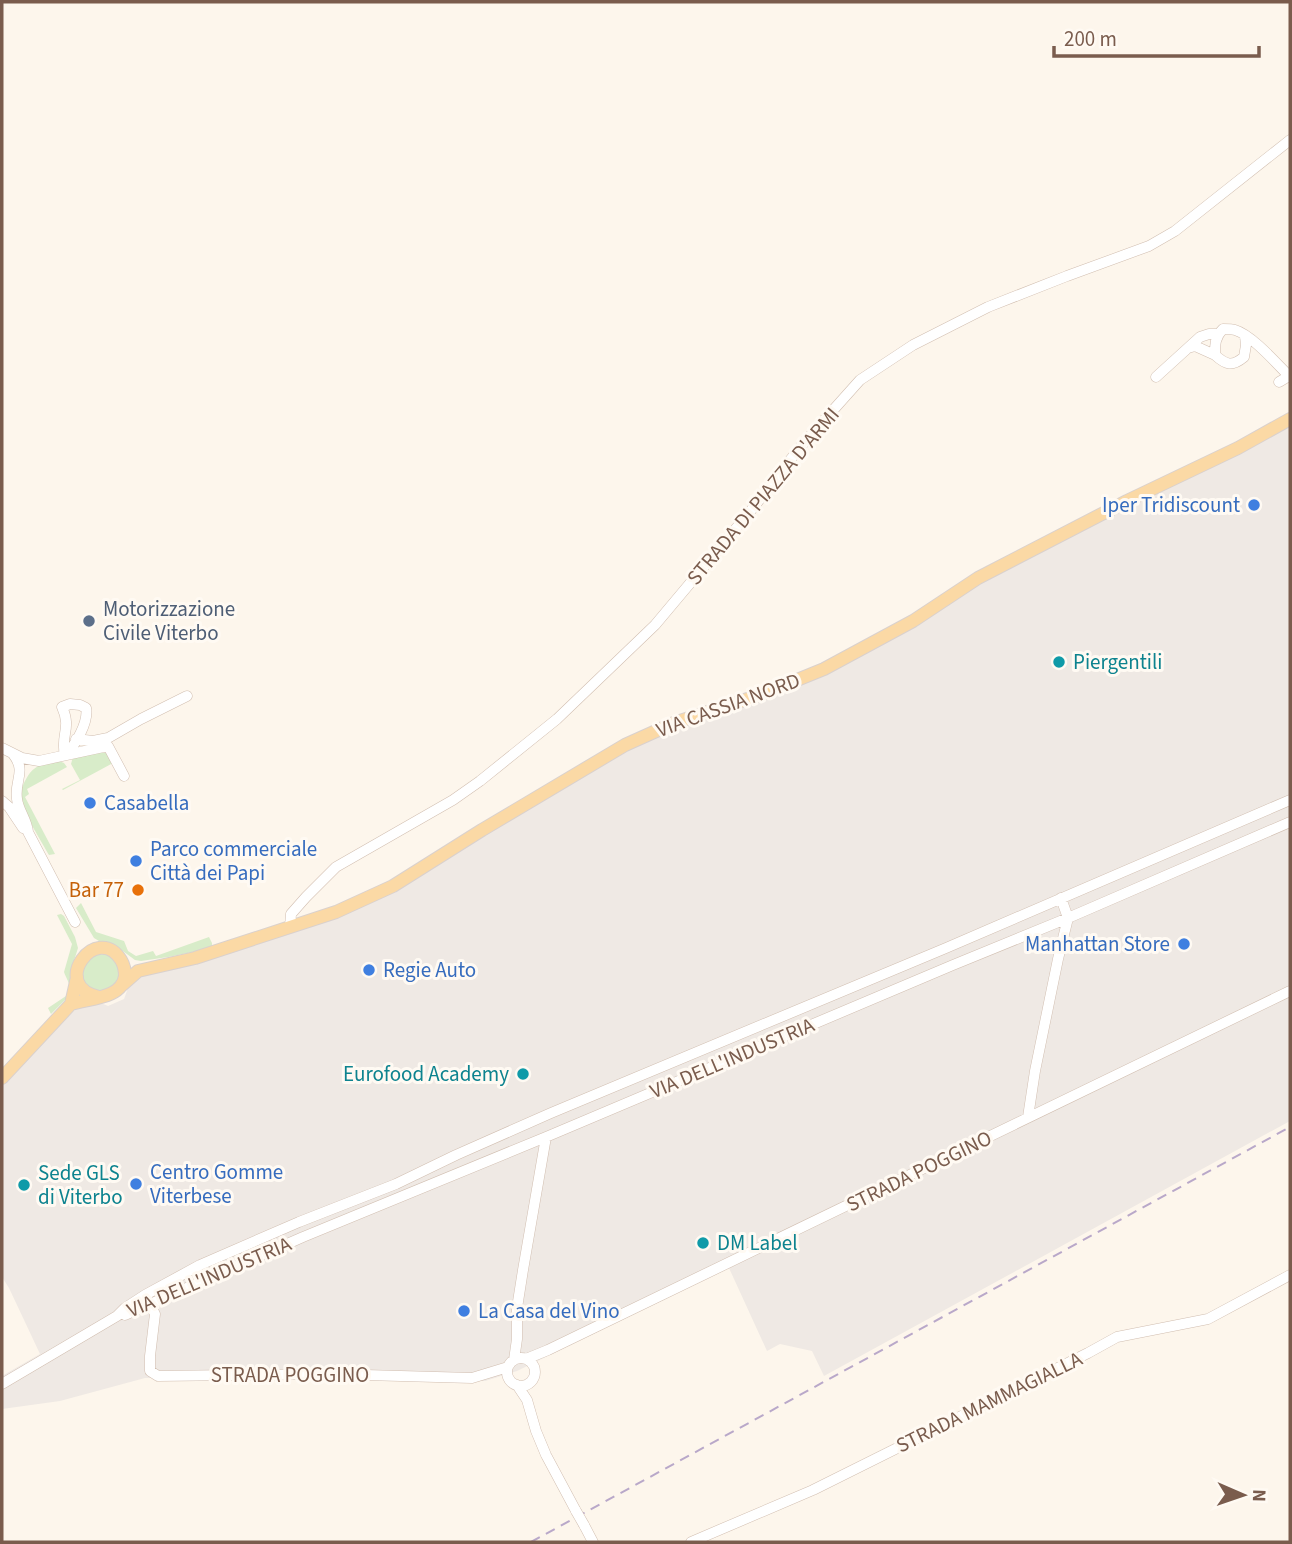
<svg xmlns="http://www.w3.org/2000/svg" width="1292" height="1544" viewBox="0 0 1292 1544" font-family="'Source Sans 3',sans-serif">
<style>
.industrial{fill:#efe9e4}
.green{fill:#d8ecc9}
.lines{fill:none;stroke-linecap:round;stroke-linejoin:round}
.minor-casing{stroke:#d1beb0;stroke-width:11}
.major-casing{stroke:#dad1cd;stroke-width:14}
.minor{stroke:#fff;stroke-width:10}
.major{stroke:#fbd9a5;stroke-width:12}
.rail{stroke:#b9a8c9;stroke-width:2;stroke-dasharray:10 7;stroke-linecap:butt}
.minor-bridge-casing{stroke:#d1beb0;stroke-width:11;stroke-linecap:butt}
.minor-bridge{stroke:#fff;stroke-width:10}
.shop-dot{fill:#3f7fe0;stroke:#fffaf3;stroke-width:2.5}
.service-dot{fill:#5c6f8a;stroke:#fffaf3;stroke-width:2.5}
.culture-dot{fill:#0f9aa8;stroke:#fffaf3;stroke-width:2.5}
.food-dot{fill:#e8710a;stroke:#fffaf3;stroke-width:2.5}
.labels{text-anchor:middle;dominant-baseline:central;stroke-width:6;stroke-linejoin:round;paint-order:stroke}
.street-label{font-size:21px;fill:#7a5c4d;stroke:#fffaf3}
.shop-label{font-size:21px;fill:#366cbe;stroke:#fffaf3;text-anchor:start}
.service-label{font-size:21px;fill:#4e5e75;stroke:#fffaf3;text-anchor:start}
.culture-label{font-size:21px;fill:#0d838f;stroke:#fffaf3;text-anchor:start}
.food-label{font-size:21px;fill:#c56008;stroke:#fffaf3;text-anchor:end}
</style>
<rect width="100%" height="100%" fill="#fdf6ec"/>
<path class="industrial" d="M1290 424V1121L824 1376 812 1351 780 1344 767 1351 729 1268 517 1371 485 1381 327 1377 145 1378 60 1401 2 1409V1376L40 1354 9 1288 2 1277V1085L79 1006 101 1003 108 1006 124 999 128 988 134 980 146 974 185 967 337 917 635 744 691 720 772 695 977 583Z"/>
<path class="green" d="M100 752 106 753 113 763 63 790 62 789 80 780 71 764 73 757Z
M59 761 64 763 67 767 27 789 29 794 25 797 55 854 49 855C43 844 22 810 20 800 20 794 21 788 24 783 33 765 40 764 59 761Z
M81 903 96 932 124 941 128 951 136 956 153 951 156 956 209 937 212 943V948L168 957 141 961 135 960 116 946 99 941 94 938 76 908Z
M61 914 64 916 75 937 78 948 72 967 70 995 51 1014 48 1008 66 996C74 987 67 981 64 972L72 944 57 915Z
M94 954H108L120 966 118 985 98 993 83 983 81 969Z"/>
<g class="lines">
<g class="minor-casing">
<path id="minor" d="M1245 336 1246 345 1244 357C1232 367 1226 365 1215 355 1215 344 1215 337 1223 329 1226 329 1232 329 1235 330 1252 335 1277 364 1290 377
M1188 348 1195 346 1215 355
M1156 377 1200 337 1209 334H1218
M1279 382 1289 376
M70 704 80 705 86 708C89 722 75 746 65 755 60 735 72 729 62 707Z
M76 739 93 741 108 738 141 719 187 696
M2 748 22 758 39 761 108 746 124 776
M13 754C27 772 14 780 17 799 18 810 27 820 28 832L75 922
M2 801 9 807 23 828
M290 927 291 914 306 897 336 867 453 800 480 781 557 719 655 625 749 513 801 446 860 380 913 345 988 307 1067 276 1149 246 1175 231 1290 140
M1028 1117 1035 1071 1058 959 1068 918 1061 898
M147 1299 155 1314 150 1356V1371L158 1376 329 1374 472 1378 508 1367
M125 1315 303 1237 546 1137 953 965 1068 918 1290 822
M507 1372a14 14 0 1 1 28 0a14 14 0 1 1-28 0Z
M526 1359 548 1350 1290 991
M514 1360 517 1339V1308L523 1270 546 1137
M2 1384 117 1316 125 1308 145 1295 200 1265 299 1222 396 1184 456 1155 551 1113 946 948 1290 800
M517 1385 527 1400 536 1431 546 1455 576 1511
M584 1525 593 1542
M691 1542 813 1490 1088 1353 1117 1337 1208 1319 1290 1275"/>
</g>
<g class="major-casing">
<path id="major" d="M121 986 138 971 195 958 336 912 393 886 482 830 625 745 674 723 760 695 824 669 913 621 978 578 1127 501 1238 448 1290 419
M71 1004C89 998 122 999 125 976 125 970 124 965 121 960 97 921 48 986 99 997
M2 1078 71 1004 77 977"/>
</g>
<use href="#minor" class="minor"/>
<use href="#major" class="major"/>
<path class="rail" d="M531 1542 1290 1127"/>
<g class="minor-bridge-casing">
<path id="minor-bridge" d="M576 1511 584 1525"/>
</g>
<use href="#minor-bridge" class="minor-bridge"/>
</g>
<g class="shop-dot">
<circle cx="1254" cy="505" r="7"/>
<circle cx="90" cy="803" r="7"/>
<circle cx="136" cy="861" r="7"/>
<circle cx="1184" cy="944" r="7"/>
<circle cx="369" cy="970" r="7"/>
<circle cx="136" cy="1184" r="7"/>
<circle cx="464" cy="1311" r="7"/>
</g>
<circle class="service-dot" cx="89" cy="621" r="7"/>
<g class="culture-dot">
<circle cx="1059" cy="662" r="7"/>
<circle cx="523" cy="1074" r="7"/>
<circle cx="24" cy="1185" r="7"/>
<circle cx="703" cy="1243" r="7"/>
</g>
<circle class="food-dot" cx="138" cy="890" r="7"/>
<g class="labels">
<g class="street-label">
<text transform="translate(763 496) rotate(-50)">STRADA DI PIAZZA D'ARMI</text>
<text transform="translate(728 705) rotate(-20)">VIA CASSIA NORD</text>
<text transform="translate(732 1058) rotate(-23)">VIA DELL'INDUSTRIA</text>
<text transform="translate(919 1171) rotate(-26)">STRADA POGGINO</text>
<text transform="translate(209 1277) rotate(-23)">VIA DELL'INDUSTRIA</text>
<text x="290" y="1375">STRADA POGGINO</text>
<text transform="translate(989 1402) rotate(-26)">STRADA MAMMAGIALLA</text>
</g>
<g class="shop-label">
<text x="1240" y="505" text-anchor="end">Iper Tridiscount</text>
<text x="104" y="803">Casabella</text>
<text x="150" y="849">Parco commerciale<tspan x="150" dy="24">Città dei Papi</tspan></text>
<text x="1170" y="944" text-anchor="end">Manhattan Store</text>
<text x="383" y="970">Regie Auto</text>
<text x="150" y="1172">Centro Gomme<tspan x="150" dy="24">Viterbese</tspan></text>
<text x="478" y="1311">La Casa del Vino</text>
</g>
<g class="service-label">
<text x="103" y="609">Motorizzazione<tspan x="103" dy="24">Civile Viterbo</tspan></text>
</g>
<g class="culture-label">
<text x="1073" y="662">Piergentili</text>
<text x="509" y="1074" text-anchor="end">Eurofood Academy</text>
<text x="38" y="1173">Sede GLS<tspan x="38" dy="24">di Viterbo</tspan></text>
<text x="717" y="1243">DM Label</text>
</g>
<g class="food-label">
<text x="124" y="890">Bar 77</text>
</g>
</g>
<rect width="1292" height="1544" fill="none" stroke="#7a5c4d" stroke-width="7"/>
<g transform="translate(1243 1495) rotate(92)" stroke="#fffaf3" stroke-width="5" paint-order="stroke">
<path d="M0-5L12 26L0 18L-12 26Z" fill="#7a5c4d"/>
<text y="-10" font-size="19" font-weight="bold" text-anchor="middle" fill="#7a5c4d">N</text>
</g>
<path d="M1054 46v10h205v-10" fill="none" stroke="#7a5c4d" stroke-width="3.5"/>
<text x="1064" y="46" font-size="21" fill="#7a5c4d" stroke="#fffaf3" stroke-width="5" paint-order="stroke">200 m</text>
</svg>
